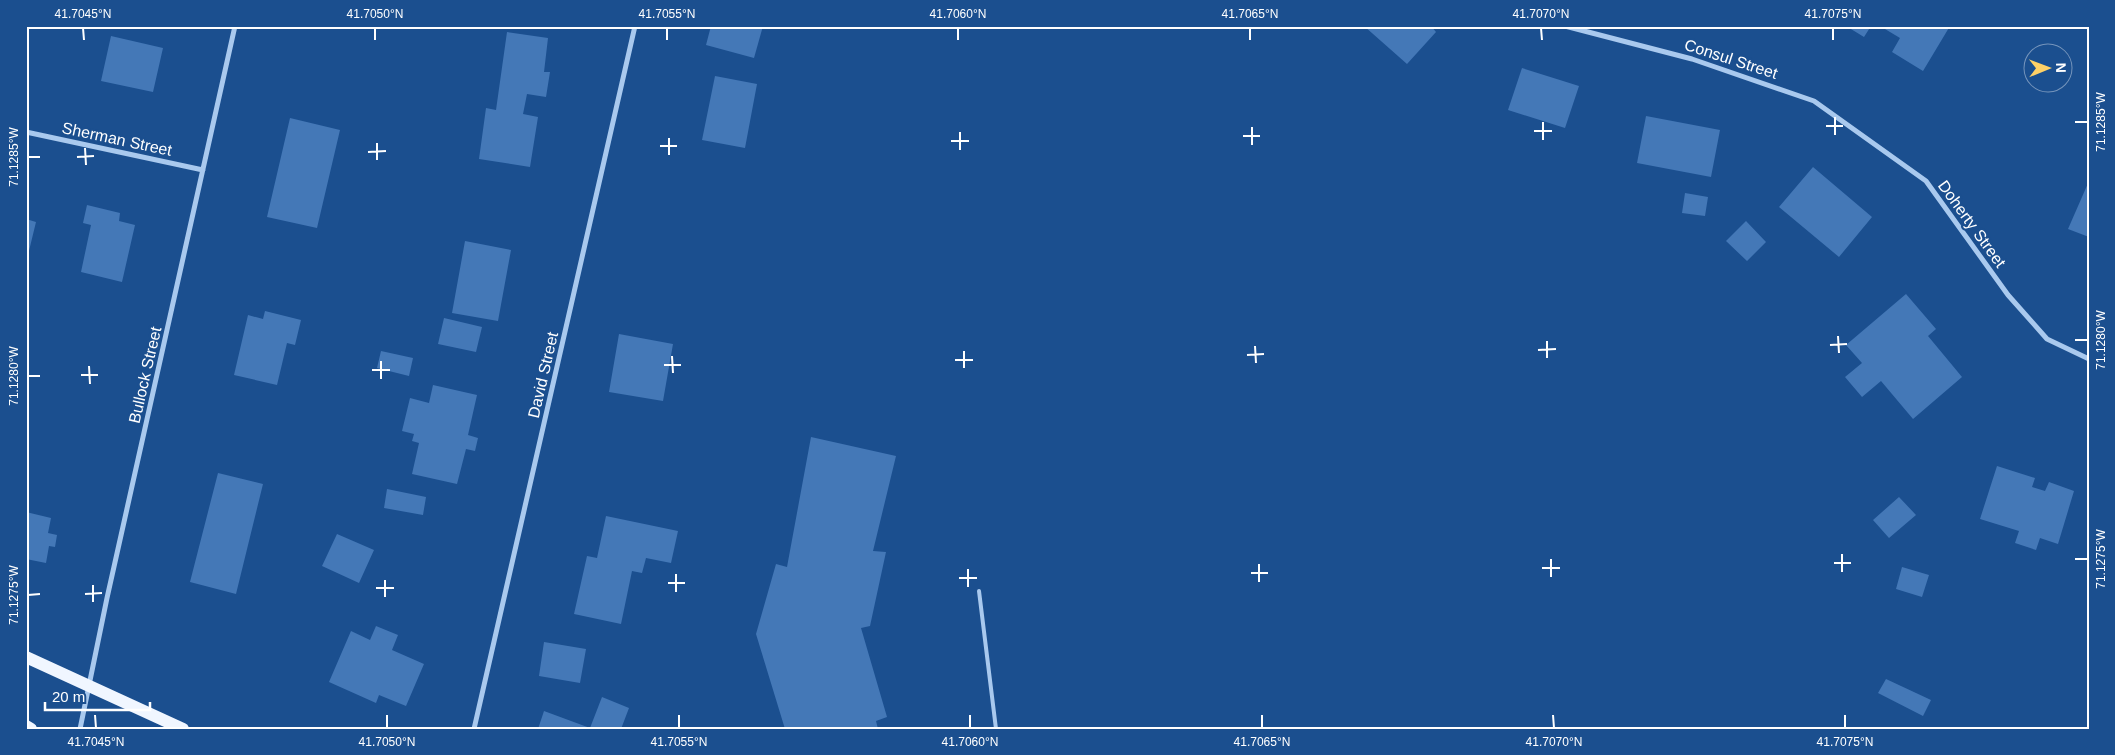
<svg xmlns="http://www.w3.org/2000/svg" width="2115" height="755" viewBox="0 0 2115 755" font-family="Helvetica,sans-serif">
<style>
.building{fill:#4478b7}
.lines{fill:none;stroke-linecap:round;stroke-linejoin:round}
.lane{stroke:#a9c9ee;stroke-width:4}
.street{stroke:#a9c9ee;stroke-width:5}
.primary{stroke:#f0f6ff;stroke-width:12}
.ticks{fill:none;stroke:#fff;stroke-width:2}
.labels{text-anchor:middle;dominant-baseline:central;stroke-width:4.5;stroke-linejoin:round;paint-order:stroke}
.street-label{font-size:16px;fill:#fff;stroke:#1b4f8f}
.neatline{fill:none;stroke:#fff;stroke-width:2}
.ticks-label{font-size:12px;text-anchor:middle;fill:#fff}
</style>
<rect width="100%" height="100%" fill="#1b4f8f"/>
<path class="building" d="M711 26H763L754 58 706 45Z
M1364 26H1431L1436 32 1407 64Z
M1846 26H1871L1864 37Z
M1880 26H1950L1923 71 1892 52 1900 38Z
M507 32 548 38 544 72H550L546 97 527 94 523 114 538 117 530 167 479 159 486 108 496 110Z
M111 36 163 48 153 92 101 81Z
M1522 68 1579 86 1565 128 1508 110Z
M715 76 757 84 745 148 702 140Z
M1646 116 1720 130 1711 177 1637 163Z
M290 118 340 130 317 228 267 217Z
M1813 167 1872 217 1839 257 1779 207Z
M2089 181V237L2068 229Z
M1685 193 1708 197 1705 216 1682 213Z
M87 205 120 213 119 221 135 225 122 282 81 272 91 225 83 223Z
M26 219 36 222 28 255 26 254Z
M1746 221 1766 242 1747 261 1726 241Z
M465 241 511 250 498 321 452 313Z
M1906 294 1936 329 1928 336 1962 377 1913 419 1881 381 1862 397 1845 377 1862 363 1846 345Z
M265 311 301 320 295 345 287 343 277 385 234 375 248 315 263 319Z
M444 318 482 327 476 352 438 344Z
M619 334 673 344 663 401 609 392Z
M381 351 413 358 409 376 377 368Z
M433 385 477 395 468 435 478 438 475 451 466 449 457 484 412 474 419 443 412 441 414 434 402 431 410 398 429 403Z
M811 437 896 456 873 551 886 552 870 626 861 628 887 717 876 721 878 729H785L756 634 776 564 787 567Z
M1997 466 2035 478 2032 487 2045 491 2049 482 2074 491 2058 544 2040 538 2036 550 2015 543 2019 531 1980 519Z
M218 473 263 484 236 594 190 582Z
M387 489 426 497 423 515 384 508Z
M1899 497 1916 515 1889 538 1873 520Z
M26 512 51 518 48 533 57 535 55 547 49 546 46 563 26 559Z
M606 516 678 531 671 563 646 558 642 573 632 571 621 624 574 614 587 556 597 558Z
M337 534 374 550 359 583 322 566Z
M1902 567 1929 575 1922 597 1896 589Z
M376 626 398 635 392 650 424 664 406 706 379 695 376 703 329 682 351 631 370 640Z
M544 642 586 649 580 683 539 676Z
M1886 679 1931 700 1923 716 1878 693Z
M602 697 629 708 621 729H538L544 711 590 728Z"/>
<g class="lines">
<path class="lane" d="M979 591 996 729"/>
<path class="street" d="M1565 26 1692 59 1814 101 1926 181 2008 295 2047 339 2089 359
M26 132 203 170
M80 729 107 598 235 26
M474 729 635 26"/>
<path class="primary" d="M26 657 183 729
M26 726 31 729"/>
</g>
<path class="ticks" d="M83 28 84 40M375 28V40M667 28V40M958 28V40M1250 28V40M1541 28 1542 40M1833 28V40M1835 117V135M1543 122V140M2075 122H2088M1826 126H1843M1252 127V145M1534 131H1552M960 132V150M1243 136H1260M669 138V155M951 141H969M377 143V160M660 146H677M85 148 86 165M368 152 386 151M28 157H40M77 157 94 156M1838 336 1839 353M2075 340H2088M1547 341V358M1830 345 1847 344M1255 346 1256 363M1538 350 1556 349M964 351V368M1247 355 1264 354M672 356 673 373M955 360H973M381 361V379M664 365H681M89 366 90 384M372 370H390M81 375H98M28 376H40M1842 554V572M1551 559V577M2075 559H2088M1834 563H1851M1259 564V582M1542 568H1560M968 569V587M1251 573H1268M676 574V592M959 578H977M385 580V597M668 583H685M93 585V602M376 588H394M85 594 102 593M28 595 40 594M95 715 96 728M387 715V728M679 715V728M970 715V728M1262 715V728M1553 715 1554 728M1845 715V728"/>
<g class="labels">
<g class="street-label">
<text transform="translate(1731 59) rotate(18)">Consul Street</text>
<text transform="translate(117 139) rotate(12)">Sherman Street</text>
<text transform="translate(1972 224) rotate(54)">Doherty Street</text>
<text transform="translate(145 375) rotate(-77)">Bullock Street</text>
<text transform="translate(543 375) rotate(-77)">David Street</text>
</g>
</g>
<rect width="2115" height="755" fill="none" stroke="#1b4f8f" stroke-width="55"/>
<g transform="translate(2048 68) rotate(89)"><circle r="24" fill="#1b4f8f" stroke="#7695bc"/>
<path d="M0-4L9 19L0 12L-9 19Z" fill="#ffd166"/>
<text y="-8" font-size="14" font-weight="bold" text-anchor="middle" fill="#ffffff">N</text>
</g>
<path d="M45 702v8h105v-8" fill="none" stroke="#ffffff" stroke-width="2.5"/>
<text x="52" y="702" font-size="15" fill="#ffffff" stroke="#1b4f8f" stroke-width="4" paint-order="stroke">20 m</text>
<rect x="28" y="28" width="2060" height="700" class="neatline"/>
<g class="ticks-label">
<text x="83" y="18">41.7045°N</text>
<text x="375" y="18">41.7050°N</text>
<text x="667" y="18">41.7055°N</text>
<text x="958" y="18">41.7060°N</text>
<text x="1250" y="18">41.7065°N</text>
<text x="1541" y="18">41.7070°N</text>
<text x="1833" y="18">41.7075°N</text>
<text transform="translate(2101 122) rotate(-90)" y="4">71.1285°W</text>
<text transform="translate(14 157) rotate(-90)" y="4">71.1285°W</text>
<text transform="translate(2101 340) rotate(-90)" y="4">71.1280°W</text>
<text transform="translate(14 376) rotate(-90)" y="4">71.1280°W</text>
<text transform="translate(2101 559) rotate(-90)" y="4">71.1275°W</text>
<text transform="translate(14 595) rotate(-90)" y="4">71.1275°W</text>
<text x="96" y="746">41.7045°N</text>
<text x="387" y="746">41.7050°N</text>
<text x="679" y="746">41.7055°N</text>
<text x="970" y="746">41.7060°N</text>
<text x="1262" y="746">41.7065°N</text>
<text x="1554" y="746">41.7070°N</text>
<text x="1845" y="746">41.7075°N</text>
</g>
</svg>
